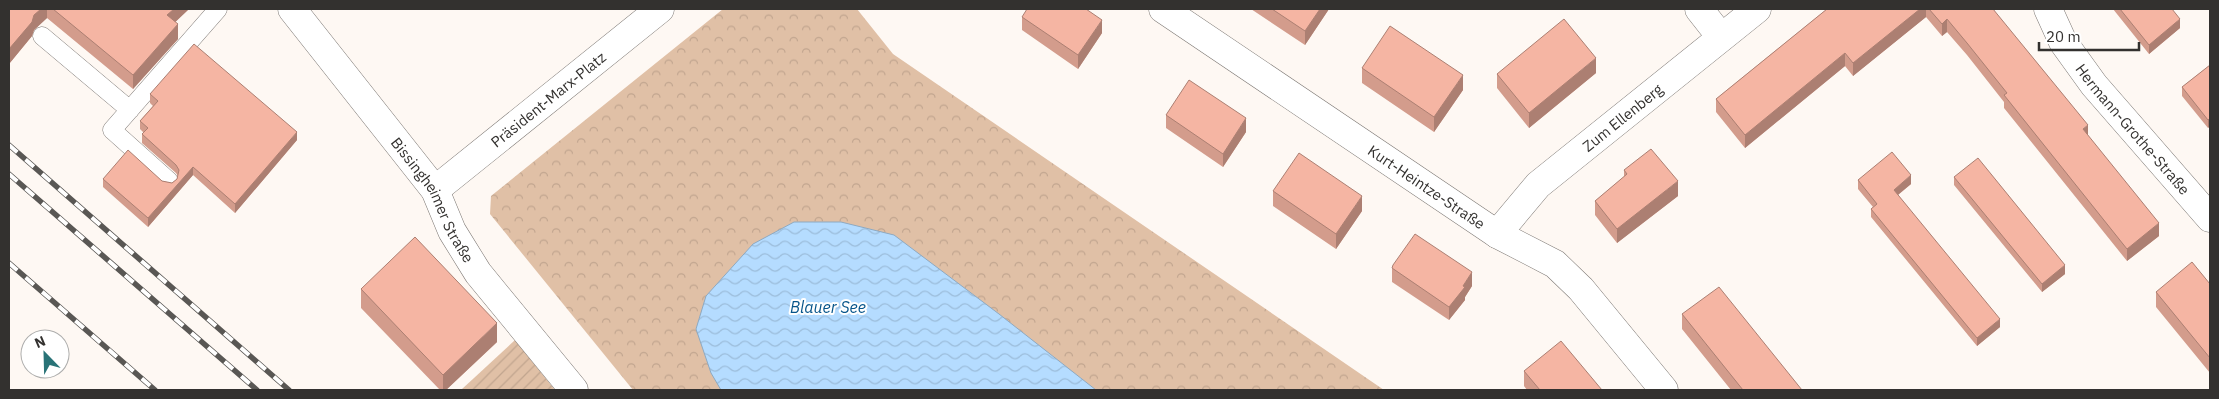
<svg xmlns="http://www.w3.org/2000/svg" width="2219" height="399" viewBox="0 0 2219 399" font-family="'IBM Plex Sans',sans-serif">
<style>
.park{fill:url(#park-crowns)}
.garden{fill:url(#garden-furrows)}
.water{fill:url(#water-waves);stroke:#8ea9c1}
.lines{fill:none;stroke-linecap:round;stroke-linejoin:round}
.lane-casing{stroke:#7c7773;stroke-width:19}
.street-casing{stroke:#7c7773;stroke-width:29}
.lane{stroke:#fff;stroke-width:18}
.street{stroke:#fff;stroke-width:28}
.rail-casing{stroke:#595754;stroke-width:5.5}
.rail{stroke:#fff;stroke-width:4;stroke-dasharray:11;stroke-linecap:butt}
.wall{fill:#d39c8c}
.shaded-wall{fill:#ac7f72}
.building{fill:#f5b5a3;stroke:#ac7f72}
.labels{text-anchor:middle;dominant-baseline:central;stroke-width:4;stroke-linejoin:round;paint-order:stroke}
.street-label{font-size:15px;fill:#33312f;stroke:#fff}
.water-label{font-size:16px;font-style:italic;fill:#07558a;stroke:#fff}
</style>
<defs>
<pattern id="park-crowns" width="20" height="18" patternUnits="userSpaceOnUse" patternTransform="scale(1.25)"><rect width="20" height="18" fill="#e0c0a6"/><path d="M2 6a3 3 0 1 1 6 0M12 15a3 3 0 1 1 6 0" fill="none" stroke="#c1a58f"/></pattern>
<pattern id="garden-furrows" width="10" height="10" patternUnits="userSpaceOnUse" patternTransform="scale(1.25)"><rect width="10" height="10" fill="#e0c0a6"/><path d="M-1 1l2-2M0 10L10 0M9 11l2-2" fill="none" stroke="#c1a58f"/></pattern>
<pattern id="water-waves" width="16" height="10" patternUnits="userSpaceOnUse" patternTransform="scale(1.25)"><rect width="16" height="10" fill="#b5dcff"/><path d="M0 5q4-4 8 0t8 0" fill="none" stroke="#9cbddb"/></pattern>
</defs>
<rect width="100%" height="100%" fill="#fef8f3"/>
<path class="park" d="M723 9H857L893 54 1384 390H633L490 214 491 196Z"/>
<path class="garden" d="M515 340 555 390H461Z"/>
<path class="water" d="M794 222H841L894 235 999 314 1096 390H721L711 373 696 329 706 296 753 244Z"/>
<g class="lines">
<g class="lane-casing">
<path id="lane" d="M42 36 130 110
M169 181 112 130 218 9"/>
</g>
<g class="street-casing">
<g id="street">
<path id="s1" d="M292 9 435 190 452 231 478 273 574 390"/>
<path id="s2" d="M1163 9 1497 234 1555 264 1581 289 1664 390"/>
<path d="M1699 9 1721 37"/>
<path id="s3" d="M2048 9 2063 42 2094 85 2210 218"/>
<path id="s4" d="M435 190 660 9"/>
<path id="s5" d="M1497 234 1538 185 1757 9"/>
</g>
</g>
<use href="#lane" class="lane"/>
<use href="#street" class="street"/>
<g class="rail-casing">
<path id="rail" d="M9 145 289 390
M9 174 257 390
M9 263 155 390"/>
</g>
<use href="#rail" class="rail"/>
</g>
<path class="wall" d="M9 9H189L175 22 178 39 133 89 47 18 34 30 32 36 9 64Z
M1251 9H1329L1305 45Z
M1827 9H1993L2088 136 2159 236 2127 261 2004 108V102L1967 55 1947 32 1942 36 1926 17 1853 76 1845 66 1745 148 1716 112V99Z
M2113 9H2172L2180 28 2149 54Z
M1022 17 1102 33 1078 69 1022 30Z
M2210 65V126L2208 128 2182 96V87Z
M1362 68 1463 90 1434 132 1362 83Z
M1596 73 1529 128 1497 88V74Z
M150 94 297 140 235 213 193 175 148 227 103 187V179L162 181 172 183 177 179 178 176 176 173 142 143V134L144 133 140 129V121L153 106 150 103Z
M1166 115 1246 132 1223 167 1166 128Z
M1624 170 1678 196 1617 243 1595 215V201L1624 177Z
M1954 177 2065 274 2042 292 1954 185Z
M1858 180 1911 184 1898 195 2000 327 1977 346 1871 217V209L1873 207 1858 189Z
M1273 191 1362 211 1336 249 1273 206Z
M1392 268 1472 286 1465 297V300L1449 320 1392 282Z
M2210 284V373L2156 307V292Z
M361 289 497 342 446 390H440L361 308Z
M1682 314 1802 390H1731L1682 329Z
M1524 371 1602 390H1527L1524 386Z"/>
<path class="shaded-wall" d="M41 9H47V18L34 30 32 36 9 64V49L34 15Z
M174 9H189L167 30V15Z
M1320 9H1329L1305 45V31Z
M1920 9H1926V17L1853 76V63Z
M1947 19V32L1942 36V24Z
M2180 19V28L2149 54V45Z
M1102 20V33L1078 69V55Z
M178 24V39L133 89V75Z
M1845 53V66L1745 148V135Z
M1596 58V73L1529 128V113Z
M1463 75V90L1434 132V117Z
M1246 118V132L1223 167V154Z
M2210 118V126L2208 128V120Z
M2088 125V137L2083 129Z
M297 132V140L235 213V204Z
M193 167V175L148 227V218Z
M1911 175V184L1894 198V190Z
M1678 181V196L1617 243V229Z
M1362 196V211L1336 249V234Z
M2159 223V236L2127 261V249Z
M2065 265V274L2042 292V284Z
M1472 272V286L1465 297V300L1449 320V307Z
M2000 319V327L1977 346V338Z
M497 323V342L446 390H443V375Z"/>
<path class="building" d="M9 9H41L34 15 32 22 9 49Z
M53 9H174L167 15 178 24 133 75Z
M1027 9H1086L1102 20 1078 55 1022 17Z
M1272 9H1320L1305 31Z
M1827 9H1920L1853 63 1845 53 1745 135 1716 99Z
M1929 9H1993L2088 125 2083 129 2159 223 2127 249 2004 95 2007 93 1967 43 1947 19 1942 24Z
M2120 9H2172L2180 19 2149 45Z
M1564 19 1596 58 1529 113 1497 74Z
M1390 26 1463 75 1434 117 1362 68Z
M194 44 297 132 235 204 193 167 148 218 103 179 128 150 162 181 172 183 177 179 179 170 176 165 142 134 148 128 140 121 158 101 150 94Z
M2210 65V118L2208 120 2182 87Z
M1189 80 1246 118 1223 154 1166 115Z
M1651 149 1678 181 1617 229 1595 201 1627 174 1624 170Z
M1892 152 1911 175 1894 190 2000 319 1977 338 1871 209 1877 204 1858 180Z
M1299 153 1362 196 1336 234 1273 191Z
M1978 158 2065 265 2042 284 1954 177Z
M1415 234 1472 272 1463 286 1465 287 1449 307 1392 268 1393 265Z
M415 237 497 323 443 375 361 289Z
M2192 262 2210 284V358L2156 292Z
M1719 287 1802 390H1743L1682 314Z
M1561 341 1602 390H1540L1524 371Z"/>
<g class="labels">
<g class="street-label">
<text stroke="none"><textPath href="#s4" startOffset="145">Präsident-Marx-Platz</textPath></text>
<text stroke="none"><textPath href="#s5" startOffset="172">Zum Ellenberg</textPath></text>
<text stroke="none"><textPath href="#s3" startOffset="148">Hermann-Grothe-Straße</textPath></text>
<text stroke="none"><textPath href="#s2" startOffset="318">Kurt-Heintze-Straße</textPath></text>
<text stroke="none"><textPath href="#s1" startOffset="238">Bissingheimer Straße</textPath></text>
</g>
<g class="water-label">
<text x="828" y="307">Blauer See</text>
</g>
</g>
<rect width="2219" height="399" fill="none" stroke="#33312f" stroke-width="20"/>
<g transform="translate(45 354) rotate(337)"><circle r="24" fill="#ffffff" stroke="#adadac"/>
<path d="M0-4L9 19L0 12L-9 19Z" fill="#297377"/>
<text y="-8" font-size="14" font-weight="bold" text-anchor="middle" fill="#33312f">N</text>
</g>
<path d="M2039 42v8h100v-8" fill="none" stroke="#33312f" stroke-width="2.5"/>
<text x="2046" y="42" font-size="15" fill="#33312f" stroke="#ffffff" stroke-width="4" paint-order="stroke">20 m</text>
</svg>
